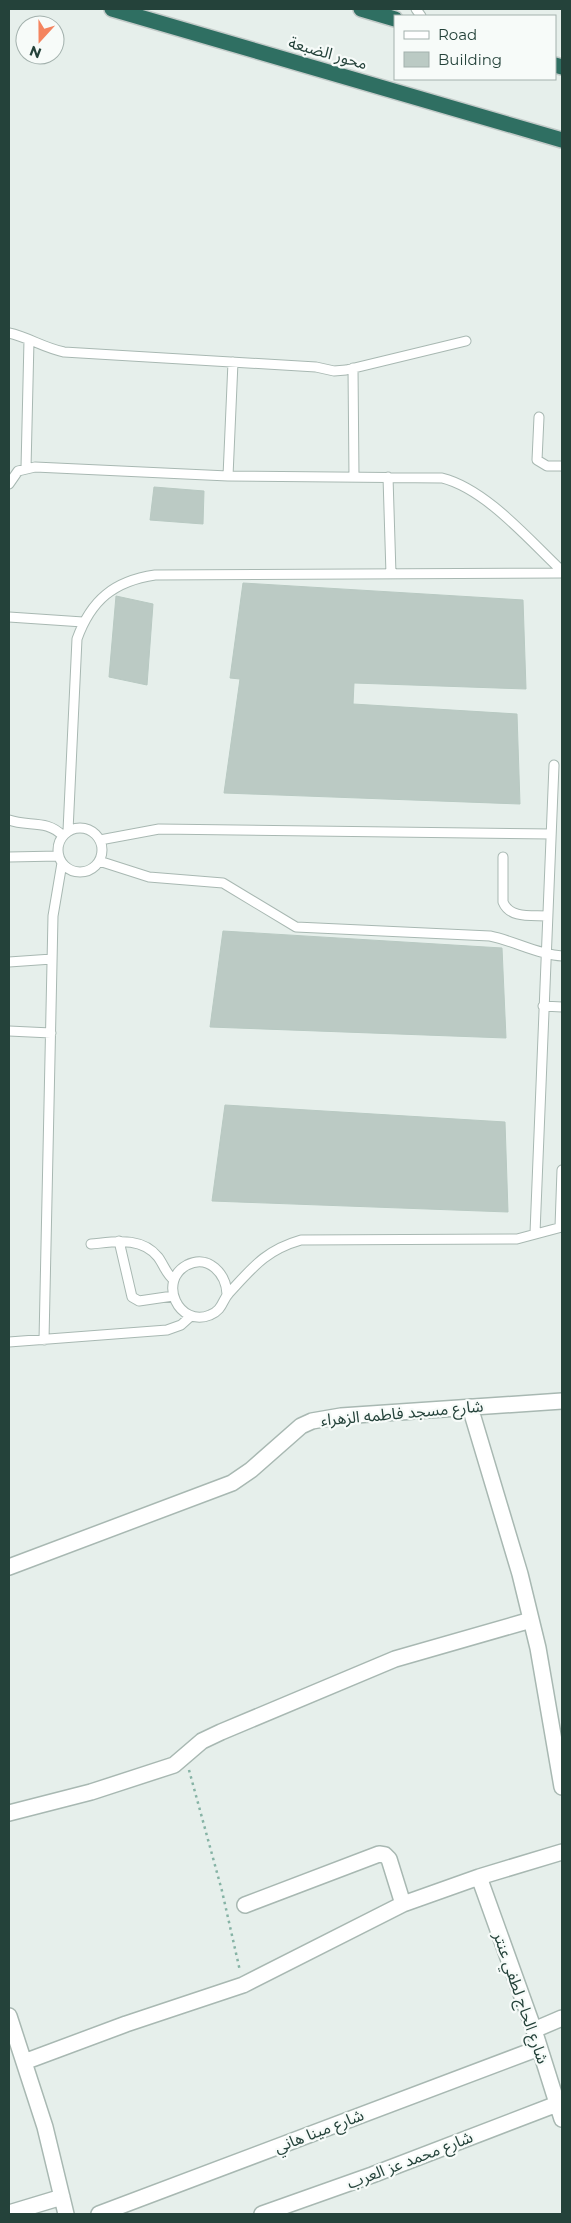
<svg xmlns="http://www.w3.org/2000/svg" width="571" height="2223" viewBox="0 0 571 2223" font-family="Montserrat,'Noto Sans Arabic',sans-serif">
<style>
.building{fill:#bbcac4;stroke:#b8c9c2}
.lines{fill:none;stroke-linecap:round;stroke-linejoin:round}
.lane-casing{stroke:#a8b8b2;stroke-width:11}
.street-casing{stroke:#a8b8b2;stroke-width:18}
.highway-casing{stroke:#c2cac8;stroke-width:18}
.path{stroke:#86b3a5;stroke-width:2.5;stroke-dasharray:2.5 4;stroke-linecap:butt}
.lane{stroke:#fff;stroke-width:9}
.street{stroke:#fff;stroke-width:15}
.highway{stroke:#2f6f62;stroke-width:15}
.labels{text-anchor:middle;dominant-baseline:central;stroke-width:4.5;stroke-linejoin:round;paint-order:stroke}
.street-label{font-size:16px;fill:#24423a;stroke:#f7fbf9}
</style>
<rect width="100%" height="100%" fill="#e6efeb"/>
<path class="building" d="M154 487 204 491 203 524 150 520Z
M243 583 523 600 526 689 354 683 353 704 517 714 520 804 224 793 240 679 230 678Z
M116 596 153 604 147 685 109 677Z
M223 931 502 948 506 1038 210 1027Z
M225 1105 505 1122 508 1212 212 1201Z"/>
<g class="lines">
<g class="lane-casing">
<path id="lane" d="M416 9 421 16
M9 333C28 337 44 348 64 352L316 367 334 371 346 370 466 341
M353 368 354 477
M539 417 537 460 547 466H562
M26 468 29 340
M228 476 233 362
M388 477 391 574
M9 484 18 471 35 467 228 476 442 478C486 489 529 540 562 571
M9 617 83 622
M9 820C28 827 47 819 63 836
M58 850a22 22 0 1 1 44 0a22 22 0 1 1-44 0Z
M68 831 77 639C91 600 114 581 155 575L562 573
M100 840 159 829 551 834
M9 857 59 856
M503 857V902C510 919 532 915 547 916
M99 861 149 877 223 883 296 927 490 936C515 941 536 954 562 956
M9 962 52 959
M543 1006 562 1007
M9 1031 51 1033
M560 1227 562 1170
M535 1233 554 765
M119 1241 132 1297 139 1301 173 1296
M91 1244C114 1242 141 1236 158 1257 164 1265 166 1274 174 1280
M227 1294C226 1274 209 1254 187 1265 157 1281 179 1328 210 1315 223 1310 222 1300 229 1293 253 1267 266 1250 301 1240L517 1239 562 1227
M44 1340 53 916 62 863
M9 1342 167 1330 181 1325 191 1316"/>
</g>
<g class="street-casing">
<path id="street" d="M470 1407 520 1574 538 1648 562 1787
M9 1567 232 1483 251 1470 301 1426 312 1421 341 1416 562 1401
M9 1813 91 1792 174 1765 202 1741 221 1732 395 1659 531 1620
M479 1877 534 2030 562 2119
M245 1905 379 1854 385 1855 389 1859 403 1904
M9 2016 45 2127 66 2214
M534 2030 562 2018
M24 2062 126 2024 243 1985 403 1904 479 1877 562 1852
M9 2213 62 2197
M99 2214 539 2048
M262 2214 372 2175 557 2104"/>
</g>
<g class="highway-casing">
<path id="highway" d="M112 9 562 140
M361 9 395 19
M555 65 562 67"/>
</g>
<path class="path" d="M189 1770 222 1891 240 1971"/>
<use href="#lane" class="lane"/>
<use href="#street" class="street"/>
<use href="#highway" class="highway"/>
</g>
<g class="labels">
<g class="street-label">
<text transform="translate(328 53) rotate(16)">محور الضبعة</text>
<text transform="translate(402 1413) rotate(-5)">شارع مسجد فاطمه الزهراء</text>
<text transform="translate(521 1998) rotate(71)">شارع الحاج لطفي عنتر</text>
<text transform="translate(319 2131) rotate(-21)">شارع مينا هاني</text>
<text transform="translate(410 2160) rotate(-21)">شارع محمد عز العرب</text>
</g>
</g>
<rect width="571" height="2223" fill="none" stroke="#24423a" stroke-width="20"/>
<rect x="394" y="15" width="162" height="65" fill="#f7fbf9" stroke="#a3b1ad"/>
<rect x="404" y="31" width="25" height="8" fill="#ffffff" stroke="#a3b1ad"/>
<text x="438" y="40" font-size="15" fill="#24423a">Road</text>
<rect x="404" y="52" width="25" height="15" fill="#bbcac4" stroke="#a3b1ad"/>
<text x="438" y="65" font-size="15" fill="#24423a">Building</text>
<g transform="translate(40 40) rotate(201)"><circle r="24" fill="#f7fbf9" stroke="#a3b1ad"/>
<path d="M0-4L9 19L0 12L-9 19Z" fill="#f4845f"/>
<text y="-8" font-size="14" font-weight="bold" text-anchor="middle" fill="#24423a">N</text>
</g>
</svg>
